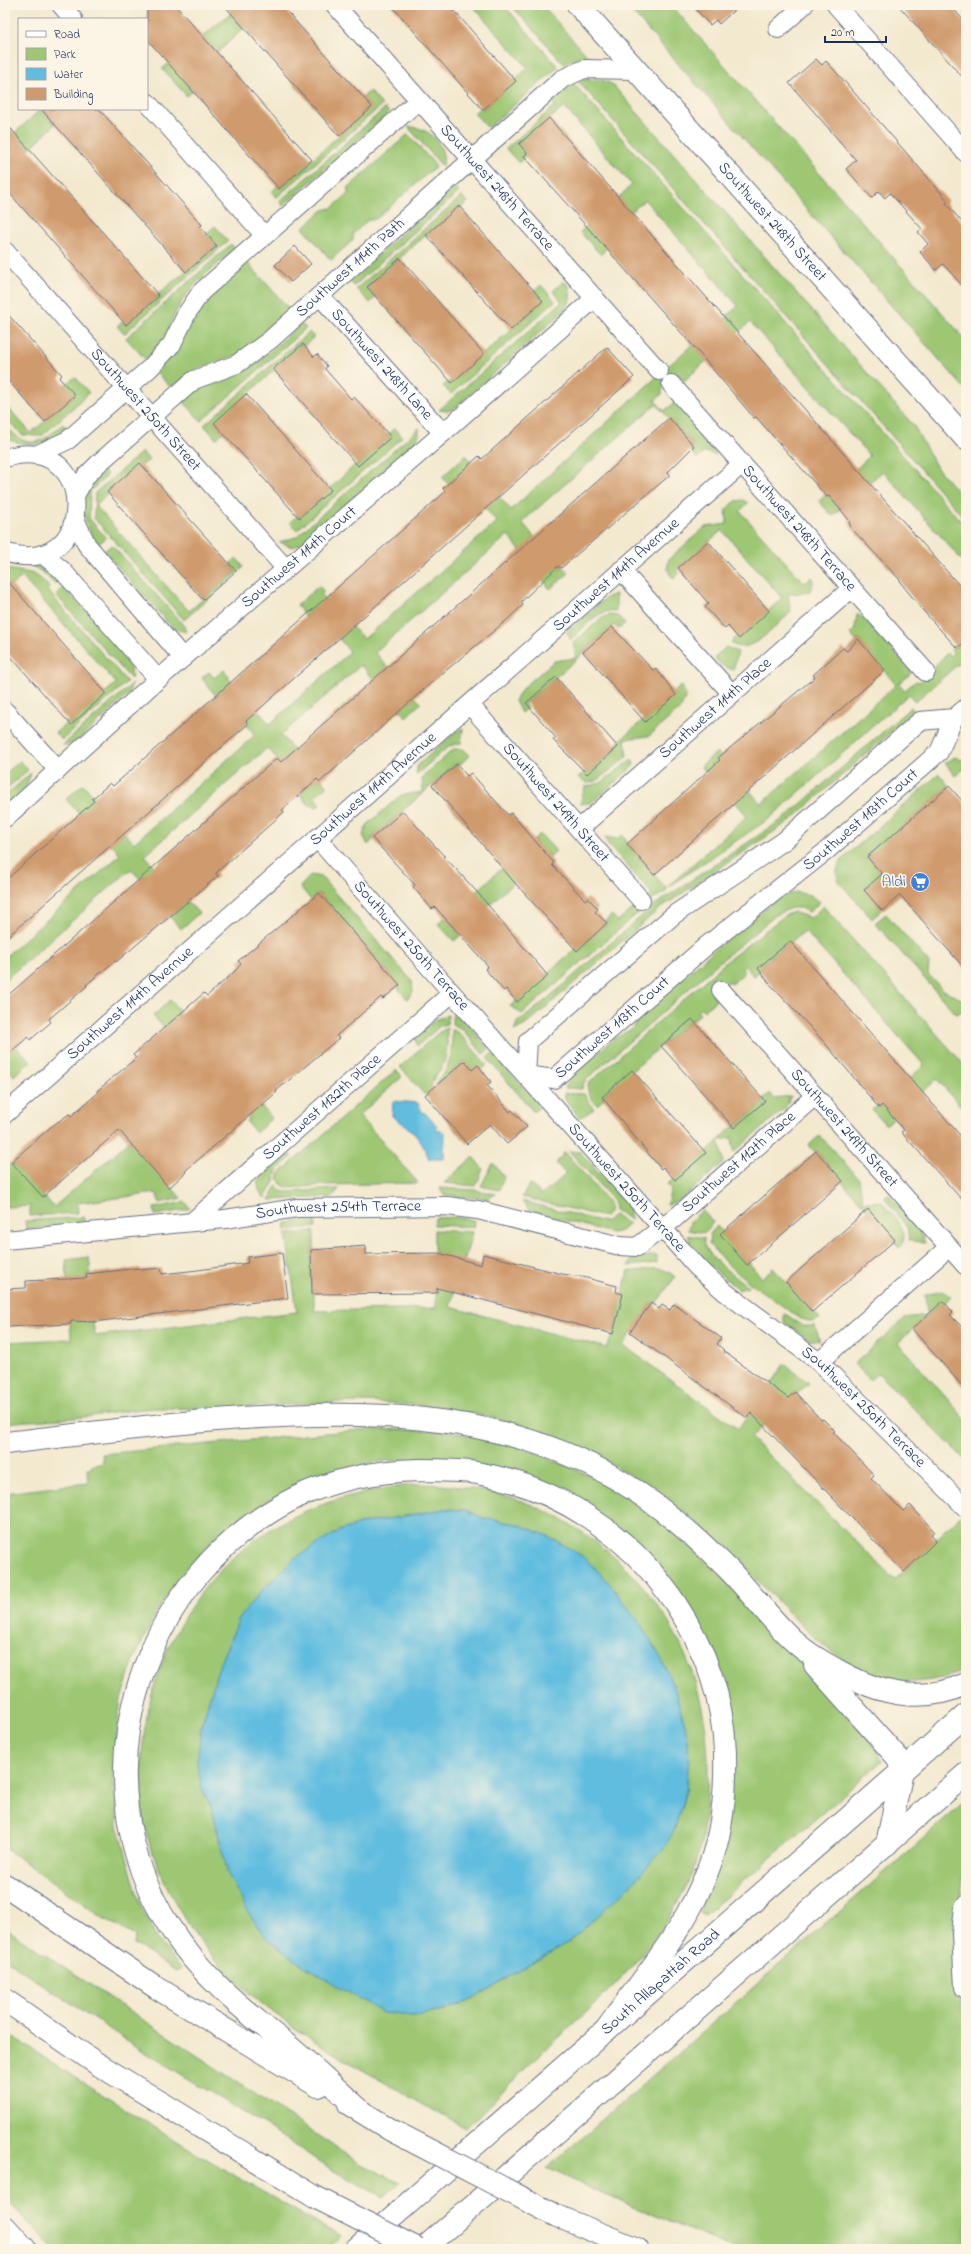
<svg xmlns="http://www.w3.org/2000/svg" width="971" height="2254" viewBox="0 0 971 2254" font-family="'Indie Flower',sans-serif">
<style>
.green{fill:#9dc773;stroke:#5c7b68;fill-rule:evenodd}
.water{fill:#61bddf;stroke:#3e769e}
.building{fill:#cf9a6c}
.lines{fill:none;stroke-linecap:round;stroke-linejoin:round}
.minor-casing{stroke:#677086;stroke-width:20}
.tertiary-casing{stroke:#677086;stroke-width:24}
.secondary-casing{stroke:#677086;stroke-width:24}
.motorway-casing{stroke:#677086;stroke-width:24}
.minor{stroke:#fff;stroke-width:18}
.tertiary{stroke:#fff;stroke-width:22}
.secondary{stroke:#fff;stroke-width:22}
.motorway{stroke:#fff;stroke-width:22}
.motorway-bridge-casing{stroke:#677086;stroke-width:24;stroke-linecap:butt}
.motorway-bridge{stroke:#fff;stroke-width:22}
.labels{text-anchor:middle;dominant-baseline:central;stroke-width:3.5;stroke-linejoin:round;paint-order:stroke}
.street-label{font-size:16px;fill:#1b2f5e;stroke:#fcf5e5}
.shop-label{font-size:16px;fill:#366cbe;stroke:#fcf5e5;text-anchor:end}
</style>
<rect width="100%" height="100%" fill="#fcf5e5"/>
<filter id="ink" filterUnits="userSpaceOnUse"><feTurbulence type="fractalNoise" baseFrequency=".025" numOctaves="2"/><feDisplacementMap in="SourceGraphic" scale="8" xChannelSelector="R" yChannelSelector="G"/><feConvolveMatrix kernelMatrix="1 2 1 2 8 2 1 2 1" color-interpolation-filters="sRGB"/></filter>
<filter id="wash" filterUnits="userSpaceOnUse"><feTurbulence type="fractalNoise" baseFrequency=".012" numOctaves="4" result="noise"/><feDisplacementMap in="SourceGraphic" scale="16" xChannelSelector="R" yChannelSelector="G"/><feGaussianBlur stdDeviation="0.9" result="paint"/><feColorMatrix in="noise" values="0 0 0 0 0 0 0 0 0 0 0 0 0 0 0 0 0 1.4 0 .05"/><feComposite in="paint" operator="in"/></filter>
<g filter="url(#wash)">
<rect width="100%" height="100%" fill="#f3e9cf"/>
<path class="green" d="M241 5H269L217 53 216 52 184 81 193 91 187 96 162 69Z
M472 5H504L558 67 488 128 474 113 480 107 483 110 528 68Z
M511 5H542L588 57 571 60 564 64Z
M626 5H671L966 340V390Z
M586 79 602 80 612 84 914 426 937 468 966 501V520L578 81Z
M574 84 966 527V565L883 471 839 508 840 510 832 516 819 501 825 495 827 497 858 470 857 468 870 456 750 322 684 381 678 375 662 389V394L655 400 664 411 673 404H675L714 449 716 455 705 452 697 459 690 450 694 446 656 404 522 522 560 568 563 566 569 573 550 589 508 535 375 652 413 699 415 697 421 703 406 717 361 665 281 735 320 782 322 780 327 786 314 797 321 804 316 808 308 804 300 794 298 796 293 790 300 783 267 748 145 855 185 904 188 902 199 913 181 929 170 917 172 914 131 869 5 980V957L120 855 84 810 79 814 66 799 83 784 94 797 93 798 96 802 134 843 255 735 247 725 248 724 220 693 216 696 202 678 209 672 214 678 224 670 229 676 228 678 270 724 350 652 314 608 305 616 297 605 319 586 324 592 321 594 324 598 364 639 497 522 464 483 454 478 448 484 442 477 466 455 471 461 469 464 511 510 685 351 692 345 694 347 738 306 645 200 601 236 608 245 601 255 580 232 620 199 619 197 632 185 564 107 519 144 527 153 519 163 506 149 555 106 552 100Z
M370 91 382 105 276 198 272 192 277 186 280 188 371 107 363 97Z
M385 108 389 113 283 206 280 201Z
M41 109 55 125 29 149 5 142Z
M408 127C429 126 447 145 443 167Z
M408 134 436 166 376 219H369L353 234V240L331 260 303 228 323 210 332 208 348 194V188Z
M455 187 459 192 354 286 349 280Z
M462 196 468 202 461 208 459 206 367 287 376 297 370 303 356 289Z
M215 226 228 241 124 334 117 326 122 322 126 325 159 296 158 294 217 246 206 234Z
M231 244 236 249C218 264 197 279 184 298 170 319 167 343 145 359L126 338Z
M246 261 291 311 257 342 237 355 197 369 171 388 156 372 205 299Z
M563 282 568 284C572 294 571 302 564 311L455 408 447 411 439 410 562 302 553 291Z
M541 285 555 301 451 394 443 386 450 381 452 382 543 301 534 291Z
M301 324 306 328 201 421 182 400 198 387 235 374 257 363Z
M309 332 314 337 304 346 302 344 247 395 223 432 216 439 204 425Z
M75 377 89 393 43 435 38 436 22 435 5 417V404L31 433 75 395 65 385Z
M63 424 67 429C62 433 57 438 52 441 39 447 17 444 5 438V425C28 451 39 445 63 424Z
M395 428 402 437 297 530 290 522 297 516 299 518 356 464 358 466 390 437 388 434Z
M419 428V435L415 443 301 544 292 547 280 542 296 537Z
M142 452 149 460 107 492 108 494 95 505 177 598 189 611 236 571 230 564 236 558 244 567 184 620 94 518 95 493Z
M102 469 108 475 90 491 89 518 106 538 98 544C88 532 78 508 85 492 89 484 97 476 102 469Z
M743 500 748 503 740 511 804 583 812 577 814 580 810 592 788 594 791 612C777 624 749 658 731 643L737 636 739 638 782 598 722 530 676 570 679 574 674 579C668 573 666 567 669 559L705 527 727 524 726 509 736 501Z
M112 545 184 626 186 632 175 629 170 625 104 551Z
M5 559C26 563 43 564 58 581L54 584 43 573 32 566 9 563 5 562Z
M5 568C27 575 32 567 49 587L47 590 127 682 62 740 55 733 68 722 71 724 116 683 22 577 12 585 10 584 5 588Z
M63 587C75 601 140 664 131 679L56 595Z
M616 594V611C598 608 583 629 571 640L567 632 607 597Z
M857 614 865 620 911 671 910 674 899 684 904 691 916 681 920 682 947 653 950 656 953 653 951 650 955 646 957 648 966 641V657L915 702 909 694 770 818 666 888 667 891 655 898 522 1014 510 1006 547 976 546 974 575 949 577 950 607 923 605 921 612 915 618 921 652 894 608 844 605 837 618 839 622 835 628 843 627 844 666 888 747 816 709 771 706 772 701 766 717 752 761 804 896 685 858 639 856 641 850 634 855 629Z
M608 615 618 616 625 623 618 629 614 625 583 652 584 653 524 704 527 708 521 713 515 701 522 689 554 661 576 658 573 643 601 619Z
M726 647 738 652 733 670 723 666 715 659 716 656Z
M132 684 128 695 74 744 63 745Z
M681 686 686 695 681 708 649 736 625 739 627 757 596 781 587 783 578 777 585 772 587 774 618 747 616 744Z
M911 707 915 711 791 820 659 909 527 1024 514 1031 518 1020 525 1017 546 1000 653 906 786 817Z
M463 729 461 743 449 746 416 775 417 766 455 732Z
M454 749H463L470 755 458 766 456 764 372 838 373 840 368 845 363 835 367 825 401 795 423 792 422 777Z
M955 757 966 761V771L964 769 955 776 945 763Z
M632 759 634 765 596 799 590 803 580 804 585 787 601 783Z
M20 761 28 770 5 790V774Z
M31 773 26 787 5 807V796Z
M939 774 949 786 868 857 882 874V910L872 919 839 882C835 872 837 865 844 858Z
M540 834 556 851 550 857 546 853 488 906 456 932 460 936 454 941 438 924 444 918 446 920 503 867 505 869 536 842 534 839Z
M311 875 321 877 412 981 413 992 407 999 397 987 400 985 319 893 311 900 300 887Z
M795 892 810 895 820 902 809 912 801 908H791L776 915 717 964 587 1079 583 1084 582 1089 565 1088 571 1077 613 1039 632 1029 650 1006 727 939 777 899Z
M823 906 966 1067V1112L937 1079 886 1125 872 1110 877 1106 879 1108 924 1065 805 931 791 942 790 941 758 968 760 971 754 976 745 966 742 969 744 973 731 984 729 981 714 996 717 999 704 1011 701 1008 697 1011 700 1014 693 1020 692 1019 602 1097 604 1099 597 1105C592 1099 586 1093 588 1084L728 960 784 916 793 912 811 918Z
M886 914 929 963 928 974 942 989 963 1000 965 1006 962 1011 956 1014 875 923Z
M170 1000 180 1011 177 1014 259 1107 261 1106 272 1118 256 1133 246 1121 249 1118 217 1082 153 1016Z
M453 1014 465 1021 489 1049 483 1054 462 1029 452 1024Z
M448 1015 447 1024 440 1026 417 1046 415 1037 435 1020Z
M447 1028C447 1042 448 1055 442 1067 438 1074 429 1080 432 1090L425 1095 400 1067 438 1033Z
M452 1029 460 1034 487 1065 482 1070H472L464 1061 436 1086C436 1078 443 1076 446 1070 452 1057 452 1043 452 1029Z
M5 1036 31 1061 14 1076 5 1065Z
M492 1053 540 1106 534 1112 487 1058Z
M396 1070 402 1077 359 1115 418 1183 326 1185 287 1188 281 1184 278 1178 280 1173Z
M564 1093 584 1094 594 1109 580 1118 567 1103Z
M770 1093 774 1098 791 1096 785 1108 734 1152 732 1138 719 1140 724 1162 680 1200 667 1205 671 1189 667 1184 674 1179 675 1180 733 1127 734 1128 765 1101 763 1099Z
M818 1137H821L859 1179 863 1202 881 1201C891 1213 914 1233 899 1248L894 1241 895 1240 842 1182 817 1151 815 1152 809 1145Z
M130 1140 181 1198 159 1203 157 1193 77 1203 78 1213 30 1216V1206L5 1207V1161L9 1165 12 1163 54 1207Z
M569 1151 580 1152 629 1207 631 1220 615 1210 613 1200Z
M565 1152 609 1203 610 1210 605 1217 522 1197 530 1184 542 1195 566 1174 556 1163Z
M283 1154 292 1156 277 1170 274 1182 265 1198C246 1180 271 1166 283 1154Z
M473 1157 483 1169 476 1186 444 1183Z
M493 1163 504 1177 499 1190 481 1186Z
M277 1186 281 1191 287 1192 339 1189 332 1197 269 1200Z
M439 1188 476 1190 496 1194 486 1199 444 1195Z
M888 1194 920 1231 925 1243 909 1240 907 1227 884 1197Z
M522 1201 600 1221H607L614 1215 629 1224 621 1231 612 1233 530 1211Z
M185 1202 190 1208 185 1210 155 1215 154 1208Z
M702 1210 713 1222 705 1233 688 1230 690 1223Z
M84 1217V1224L26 1229 25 1221Z
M456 1217 474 1220 473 1227 434 1225 435 1218Z
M315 1219 316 1227 285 1230 286 1223Z
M717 1226 762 1278 773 1268 820 1318 812 1322 801 1319 750 1283 726 1263 709 1244 710 1234Z
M434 1230 472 1232C466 1258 457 1282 450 1307L607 1348 613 1334 628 1271C646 1272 660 1262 675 1277L654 1306 651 1303 623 1345 738 1429 771 1385 784 1364 806 1381 809 1383 797 1394 795 1392 762 1424 763 1426 751 1438 895 1580 960 1516 966 1521V1670C876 1707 824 1650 767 1590 750 1573 732 1556 714 1539 683 1509 649 1486 612 1464 537 1420 443 1403 358 1402 317 1402 277 1406 236 1407 213 1408 191 1409 168 1408 142 1407 110 1414 84 1417 57 1420 31 1420 5 1423V1342L71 1339 66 1260 89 1257 91 1273 86 1274 95 1336 297 1312 286 1234 314 1231V1250H311L312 1294H314V1311L436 1308 437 1254 434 1253Z
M688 1235 704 1238C703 1256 735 1275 748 1287L739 1290C725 1278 691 1253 688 1235Z
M656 1255 657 1263 628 1266 632 1259Z
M942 1291 951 1297 945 1303 943 1301 927 1315 925 1295Z
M784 1313 803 1326H815L820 1341 809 1340 784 1322Z
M927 1315 898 1343 966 1420V1461L878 1373 870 1380 854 1364 905 1318Z
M369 1429 448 1431 521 1447 599 1479 669 1525 744 1598 878 1751 882 1761 705 1915 700 1912 733 1729 632 1538 439 1459 387 1461 372 1463 259 1507 229 1528 203 1551 175 1584 154 1617 134 1659 121 1699 116 1736 113 1770 118 1825 140 1904 157 1938 180 1968 176 1972 134 1944 135 1936 103 1918 5 1848V1493L88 1483 87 1469 92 1468 91 1466 103 1463 102 1454Z
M424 1484C457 1486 491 1489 522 1501 634 1544 708 1646 708 1767 708 1803 704 1850 688 1882 654 1957 592 2007 533 2061 510 2083 489 2106 466 2128 430 2109 396 2089 361 2069 302 2035 246 1999 203 1945 174 1907 147 1853 141 1805 140 1794 141 1783 141 1771 144 1673 187 1581 273 1528 319 1500 372 1488 424 1484ZM444 1509 466 1510 483 1518 517 1524 548 1536 582 1556 643 1627 675 1690 685 1725 689 1758 686 1791 674 1831 570 1941 475 1997 444 2011 413 2016 383 2013 362 1999 228 1874 212 1809 202 1790 201 1727 220 1663 241 1615 295 1558 339 1531 360 1524Z
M966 1801V1853L962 1869 964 1871 957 1924 958 1985 966 2025V2249H736L602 2194 547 2168Z
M5 1928 359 2163 400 2183 383 2197 330 2169 274 2131 135 2046 5 1959Z
M5 2032C115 2104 226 2173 341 2236L326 2249H54L5 2199Z"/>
<path class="water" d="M393 1101 418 1103 422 1112 425 1113 437 1126 436 1129 445 1133 444 1159H429C422 1139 410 1127 392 1116Z
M444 1509 466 1510 483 1518 517 1524 548 1536 582 1556 602 1574 643 1627 661 1658 675 1690 685 1725 689 1758 686 1791 674 1831 663 1849 626 1890 570 1941 475 1997 444 2011 413 2016 383 2013 296 1961 269 1940 251 1917 228 1874 212 1809 202 1790 197 1764 201 1727 220 1663 241 1615 265 1587 295 1558 339 1531 360 1524Z"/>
<g id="blocks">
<path class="building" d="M147 5H175L312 160 279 189 147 39Z
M224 5H281L372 107 339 136Z
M391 5H449L516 81 483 110Z
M692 5H740L719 24 716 20 710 25Z
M898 5H950L966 23V81Z
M816 59 822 65 826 61 845 82 948 201 946 203 966 227V290L943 264 936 270 920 252 928 244 918 232 922 229 890 193 885 198 879 191 872 198 846 169 856 160 789 83Z
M41 109H99L202 225 200 227 217 246 186 272Z
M549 118 966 593V641L957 648 925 613 900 582 901 581 852 529 849 523 850 521 829 496 827 497 756 417 754 418 694 347 524 156 527 153 519 144Z
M5 122 159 296 126 325 5 188Z
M459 206 543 301 511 330 426 235Z
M295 246 311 264 291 282 275 265Z
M400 258 484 354 452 383 367 287Z
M5 311 62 375 59 378 75 395 45 422 5 377Z
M303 344 314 357 317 354 327 366 325 369 351 399 354 397 391 437 358 466 273 369Z
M607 347 634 377 246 721 248 724 231 739 5 939V881L94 801 92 799 110 783 113 786 231 682 445 492 443 488 479 456 482 459Z
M246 394 331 490 299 518 214 423Z
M669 418 694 446 668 472 670 475 561 568 558 566 521 602 523 605 508 619 431 683 320 782 317 779 282 810 284 812 216 873 218 876 116 962 115 961 86 985 87 986 49 1019 51 1022 30 1040 28 1037 5 1057V998L277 758 281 762 306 739Z
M140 463 236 571 203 600 107 492Z
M708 541 769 611 739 639 728 626 725 629 705 607 709 604 678 568Z
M5 578 106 693 71 725 5 650Z
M612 627 653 670 656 668 676 695 645 722 583 652Z
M858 639 885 670 654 875 627 844 720 760 718 758 815 677 813 675 843 648 847 651Z
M556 677 618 747 587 774 553 740 556 738 526 703Z
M457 764 467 776 471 773 508 815 511 813 554 863 552 865 585 900 588 898 598 909 595 912 607 923 577 951 514 882 432 785Z
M949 786 966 805V970L900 895 882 911 864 890 882 874 867 857Z
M403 811 477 892 548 976 517 1002 506 989 504 991 485 969 488 966 435 907 432 909 413 887 415 885 372 838Z
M319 893 400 985 383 999 381 997 336 1036 339 1038 276 1091 277 1092 185 1171 186 1172 169 1188 119 1130 43 1197 11 1162 52 1126 69 1114 71 1116 98 1093 97 1091 136 1058 133 1055 204 993 207 996 234 972 241 964 238 961Z
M790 941 966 1142V1204L901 1132 904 1130 882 1105 879 1108 824 1042 769 983 758 968Z
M692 1019 765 1101 734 1128 661 1046Z
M465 1061 472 1070 478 1065 491 1082 487 1085 510 1112 512 1110 527 1127 507 1144 490 1124 467 1144 425 1095Z
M632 1070 706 1153 675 1180 663 1167 661 1169 602 1097Z
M816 1151 843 1181 747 1265 720 1234Z
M868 1209 895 1240 812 1312 786 1282Z
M366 1246V1254L439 1253 481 1265 483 1254 562 1274 583 1277 617 1286 616 1292 623 1294 613 1334 437 1288V1293L312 1294 311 1250Z
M282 1253 288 1298 93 1322 71 1321V1324L5 1327V1289L26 1288V1281L87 1278 86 1274 140 1268V1270L161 1268 162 1274 198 1270 248 1263 247 1257Z
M943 1301 953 1312 950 1315 966 1331V1390L912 1329Z
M651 1303 659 1309 662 1305 670 1310 674 1304 721 1338 717 1344 724 1350 723 1351 788 1398 795 1392 821 1420 823 1419 835 1431 833 1432 874 1475 871 1478 903 1511 910 1505 934 1531 931 1535 936 1541 904 1572 751 1413 747 1418 630 1332Z"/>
</g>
</g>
<g filter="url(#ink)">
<use href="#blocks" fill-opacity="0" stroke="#677086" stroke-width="1"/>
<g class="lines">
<g class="minor-casing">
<g id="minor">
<path d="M61 5 73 19"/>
<path id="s1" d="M335 5 659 371"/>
<path d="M836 5 966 153"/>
<path d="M778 29 804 5"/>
<path d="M147 102 264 235"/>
<path id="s2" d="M5 251 286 569"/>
<path id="s3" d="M320 296 443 433"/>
<path id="s4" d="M671 384 926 672"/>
<path d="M36 455 68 440 150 368 172 344 187 313 201 292 419 100"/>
<path d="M5 458C100 429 98 583 5 552"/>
<path id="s5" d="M76 494 86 476 99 463 194 380 237 364 270 340 562 79 584 69 635 70"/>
<path d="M75 519 87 545 183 658"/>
<path d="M42 554 62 570 158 679"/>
<path d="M621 570 732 694"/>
<path id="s6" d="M470 705 641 900"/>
<path d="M5 711 58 770"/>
<path id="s7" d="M954 718 920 721 784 841 675 914 528 1041 526 1075 554 1079 706 946 825 852 939 752 954 718 966 708"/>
<path id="s8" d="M5 818 146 690 443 433 595 298"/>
<path id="s9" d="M579 829 852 588"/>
<path id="s10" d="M317 838 452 993 697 1267 725 1292 819 1362 966 1508"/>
<path id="s11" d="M721 990 966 1266"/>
<path id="s12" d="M5 1114 742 464"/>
<path id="s13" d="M193 1221 452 993"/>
<path id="s14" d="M5 1240 225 1219 297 1208 447 1206 478 1210 620 1246 637 1247 675 1218 815 1096"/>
<path d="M819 1362 949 1247"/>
</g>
</g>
<g class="tertiary-casing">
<g id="tertiary">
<path id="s15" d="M578 5 966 439"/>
</g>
</g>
<g class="secondary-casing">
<g id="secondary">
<path id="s16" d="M356 2249 966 1715"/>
<path d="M423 2249 966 1774"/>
</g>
</g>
<g class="motorway-casing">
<path id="motorway" d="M5 1443C75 1435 145 1426 216 1420 351 1409 496 1408 617 1479 657 1503 691 1532 724 1565 749 1589 770 1620 796 1643 807 1653 822 1662 835 1669 877 1693 919 1705 966 1684
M815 1665 898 1758 902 1771 887 1844
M5 1885 157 1988 318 2086
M966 1907 963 1934 966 1987
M5 2000 96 2063 315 2197
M349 2104 391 2130
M361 2111C336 2089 312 2065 286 2044 242 2009 199 1974 169 1926 123 1855 113 1764 139 1684 164 1603 220 1535 297 1497 335 1479 377 1471 419 1470 438 1470 458 1470 477 1473 558 1487 630 1535 675 1603 705 1648 723 1697 725 1752 726 1791 723 1831 709 1867 687 1928 643 1978 606 2030
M557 2216 637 2249
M5 2227 25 2249"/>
</g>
<use href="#minor" class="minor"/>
<use href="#tertiary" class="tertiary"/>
<use href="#secondary" class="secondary"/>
<use href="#motorway" class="motorway"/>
<g class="motorway-bridge-casing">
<path id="motorway-bridge" d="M391 2130 557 2216
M315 2197 418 2249"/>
</g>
<use href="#motorway-bridge" class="motorway-bridge"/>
</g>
</g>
<defs>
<g id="supermarket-disc" transform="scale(1)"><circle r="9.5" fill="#3f7fe0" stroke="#fcf5e5"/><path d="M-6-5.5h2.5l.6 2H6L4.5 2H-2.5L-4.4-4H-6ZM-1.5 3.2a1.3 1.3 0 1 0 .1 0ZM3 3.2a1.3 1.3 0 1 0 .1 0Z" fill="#fff"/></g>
</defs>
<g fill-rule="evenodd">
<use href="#supermarket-disc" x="920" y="882"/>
</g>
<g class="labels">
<g class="street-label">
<text stroke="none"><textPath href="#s1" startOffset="244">Southwest 248th Terrace</textPath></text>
<text stroke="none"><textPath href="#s15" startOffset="291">Southwest 248th Street</textPath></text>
<text stroke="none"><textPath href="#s5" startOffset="360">Southwest 114th Path</textPath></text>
<text stroke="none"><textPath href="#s3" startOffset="92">Southwest 248th Lane</textPath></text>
<text stroke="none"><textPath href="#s2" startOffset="212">Southwest 250th Street</textPath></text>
<text stroke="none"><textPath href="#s4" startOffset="193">Southwest 248th Terrace</textPath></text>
<text stroke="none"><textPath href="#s8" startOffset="393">Southwest 114th Court</textPath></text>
<text stroke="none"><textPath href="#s12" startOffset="815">Southwest 114th Avernue</textPath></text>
<text stroke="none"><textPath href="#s9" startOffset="182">Southwest 114th Place</textPath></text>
<text stroke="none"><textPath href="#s12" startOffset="491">Southwest 114th Avernue</textPath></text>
<text stroke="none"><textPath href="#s6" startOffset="130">Southwest 249th Street</textPath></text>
<text stroke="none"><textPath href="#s7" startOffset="1005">Southwest 113th Court</textPath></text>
<text stroke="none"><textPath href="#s10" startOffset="143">Southwest 250th Terrace</textPath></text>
<text stroke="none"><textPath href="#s12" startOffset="167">Southwest 114th Avernue</textPath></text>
<text stroke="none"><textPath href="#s7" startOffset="681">Southwest 113th Court</textPath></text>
<text stroke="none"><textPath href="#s13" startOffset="172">Southwest 1132th Place</textPath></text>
<text stroke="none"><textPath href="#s11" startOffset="185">Southwest 249th Street</textPath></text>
<text stroke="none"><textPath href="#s14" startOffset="771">Southwest 112th Place</textPath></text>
<text stroke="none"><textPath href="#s10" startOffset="467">Southwest 250th Terrace</textPath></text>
<text stroke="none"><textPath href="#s14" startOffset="335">Southwest 254th Terrace</textPath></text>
<text stroke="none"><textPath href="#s10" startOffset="791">Southwest 250th Terrace</textPath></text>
<text stroke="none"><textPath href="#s16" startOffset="405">South Allapattah Road</textPath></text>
</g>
<g class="shop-label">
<text x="906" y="882">Aldi</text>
</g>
</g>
<rect width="971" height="2254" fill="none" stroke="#fcf5e5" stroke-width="20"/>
<rect x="18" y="18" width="130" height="92" fill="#fcf5e5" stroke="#a2a6af"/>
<rect x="26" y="31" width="20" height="6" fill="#ffffff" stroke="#a2a6af"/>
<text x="54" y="38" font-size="12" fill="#1b2f5e">Road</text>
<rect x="26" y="48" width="20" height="12" fill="#9dc773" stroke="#a2a6af"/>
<text x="54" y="58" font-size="12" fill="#1b2f5e">Park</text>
<rect x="26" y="68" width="20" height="12" fill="#61bddf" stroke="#a2a6af"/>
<text x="54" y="78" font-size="12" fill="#1b2f5e">Water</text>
<rect x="26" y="88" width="20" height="12" fill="#cf9a6c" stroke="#a2a6af"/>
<text x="54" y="98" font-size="12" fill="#1b2f5e">Building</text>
<path d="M825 36v6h61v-6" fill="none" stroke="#1b2f5e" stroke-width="2"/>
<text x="831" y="36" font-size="12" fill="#1b2f5e" stroke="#fcf5e5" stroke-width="3" paint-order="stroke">20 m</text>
</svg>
